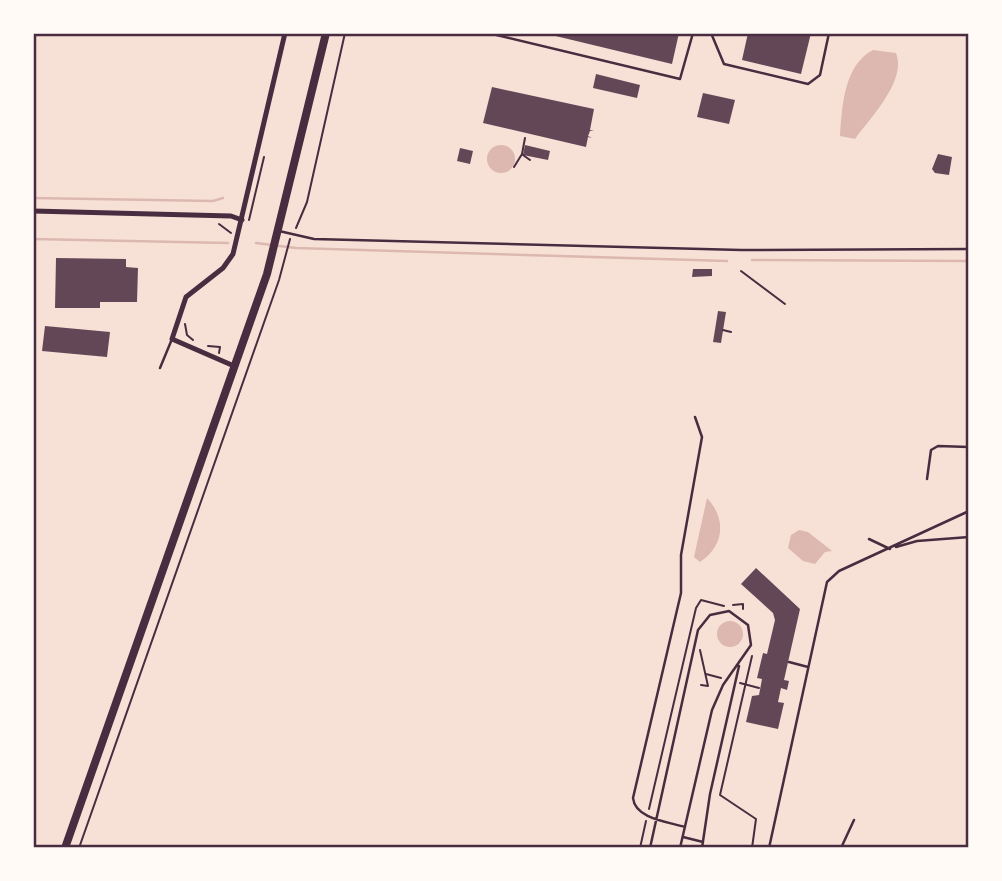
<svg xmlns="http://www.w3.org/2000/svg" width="1002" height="881" viewBox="0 0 1002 881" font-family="Lato,sans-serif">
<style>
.water{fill:#dcb8b0}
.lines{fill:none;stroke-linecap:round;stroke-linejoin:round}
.stream{stroke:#dcb8b0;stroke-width:2.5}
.building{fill:#644757}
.path{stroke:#4a2c40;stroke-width:2}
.service{stroke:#4a2c40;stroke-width:2.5}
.minor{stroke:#4a2c40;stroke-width:5}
.primary{stroke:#4a2c40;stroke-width:8}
.neatline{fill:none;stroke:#4a2c40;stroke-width:2.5}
</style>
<rect width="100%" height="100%" fill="#f7e1d7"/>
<path class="water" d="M873 50 896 53C907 81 870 118 855 139L840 136C842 106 844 65 873 50Z
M487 159a14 14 0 1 1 28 0a14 14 0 1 1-28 0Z
M707 498C727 519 724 546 700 562L694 557Z
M799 530 808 532 832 551 825 552 815 564 803 561 788 548 791 535Z
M717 634a13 13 0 1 1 26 0a13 13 0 1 1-26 0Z"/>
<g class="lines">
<path class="stream" d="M33 198 213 201 223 198
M33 239 228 243
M256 243 296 248 727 261
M752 260 969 261"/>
</g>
<path class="building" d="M543 33H679L672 64Z
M748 33H811L801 74 742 60Z
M596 74 640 85 637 98 593 88Z
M492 87 594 109 590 130 594 131H590L588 136 592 138 588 137 586 147 483 123Z
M703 93 735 100 729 124 697 117Z
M525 145 550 151 548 160 523 155Z
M460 148 473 151 470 164 457 161Z
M938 154 952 157 949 175 935 173 932 169Z
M56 258 126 259V267L138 268 137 302H100V308H55Z
M693 269H712V276L692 277Z
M718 311 726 312 721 343 713 342Z
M45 326 110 332 107 357 42 351Z
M756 568 800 609 784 680 789 681 787 690 781 688 778 702 784 703 778 729 746 722 752 696 759 695 762 679 757 678 763 653 767 654 775 620 773 613 741 584Z"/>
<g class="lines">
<path class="path" d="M523 155 530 160
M514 167 522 154 525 138
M249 220 264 157
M219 224 231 233
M296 228 307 202 345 33
M741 271 785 304
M185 324 187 335 193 340
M723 330 731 332
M208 346 220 347 219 353
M733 605 743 604V609
M700 650 708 686 701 685
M752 656 720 795 756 819 752 848
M706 674 721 678
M740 683 759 688
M649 809 696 608 701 600 724 606
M79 848 279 280 290 239
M640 848 646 821"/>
<path class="service" d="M488 33 680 79 693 33
M711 33 724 64 808 84 820 75 829 33
M279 231 314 239 741 250 969 249
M160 368 172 339
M927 479 931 450 938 446 969 447
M869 539 890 549
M896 547 917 541 969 537
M789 662 808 667
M685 827C669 822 635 819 633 798L681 593V555L702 437 695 417
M683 837 703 842
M650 848 698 630 710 615 729 611 748 625 751 645 723 685 712 710 680 848
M702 848 710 794 739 666
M769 848 827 582 839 571 969 511
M841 848 854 820"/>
<path class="minor" d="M33 211 231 216 242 220
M234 366 172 339 186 297 223 268 233 254 285 33"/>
<path class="primary" d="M65 848 267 274 326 33"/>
</g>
<rect width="1002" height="881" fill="none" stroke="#fffaf5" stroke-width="70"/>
<rect x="35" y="35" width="932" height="811" class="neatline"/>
</svg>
